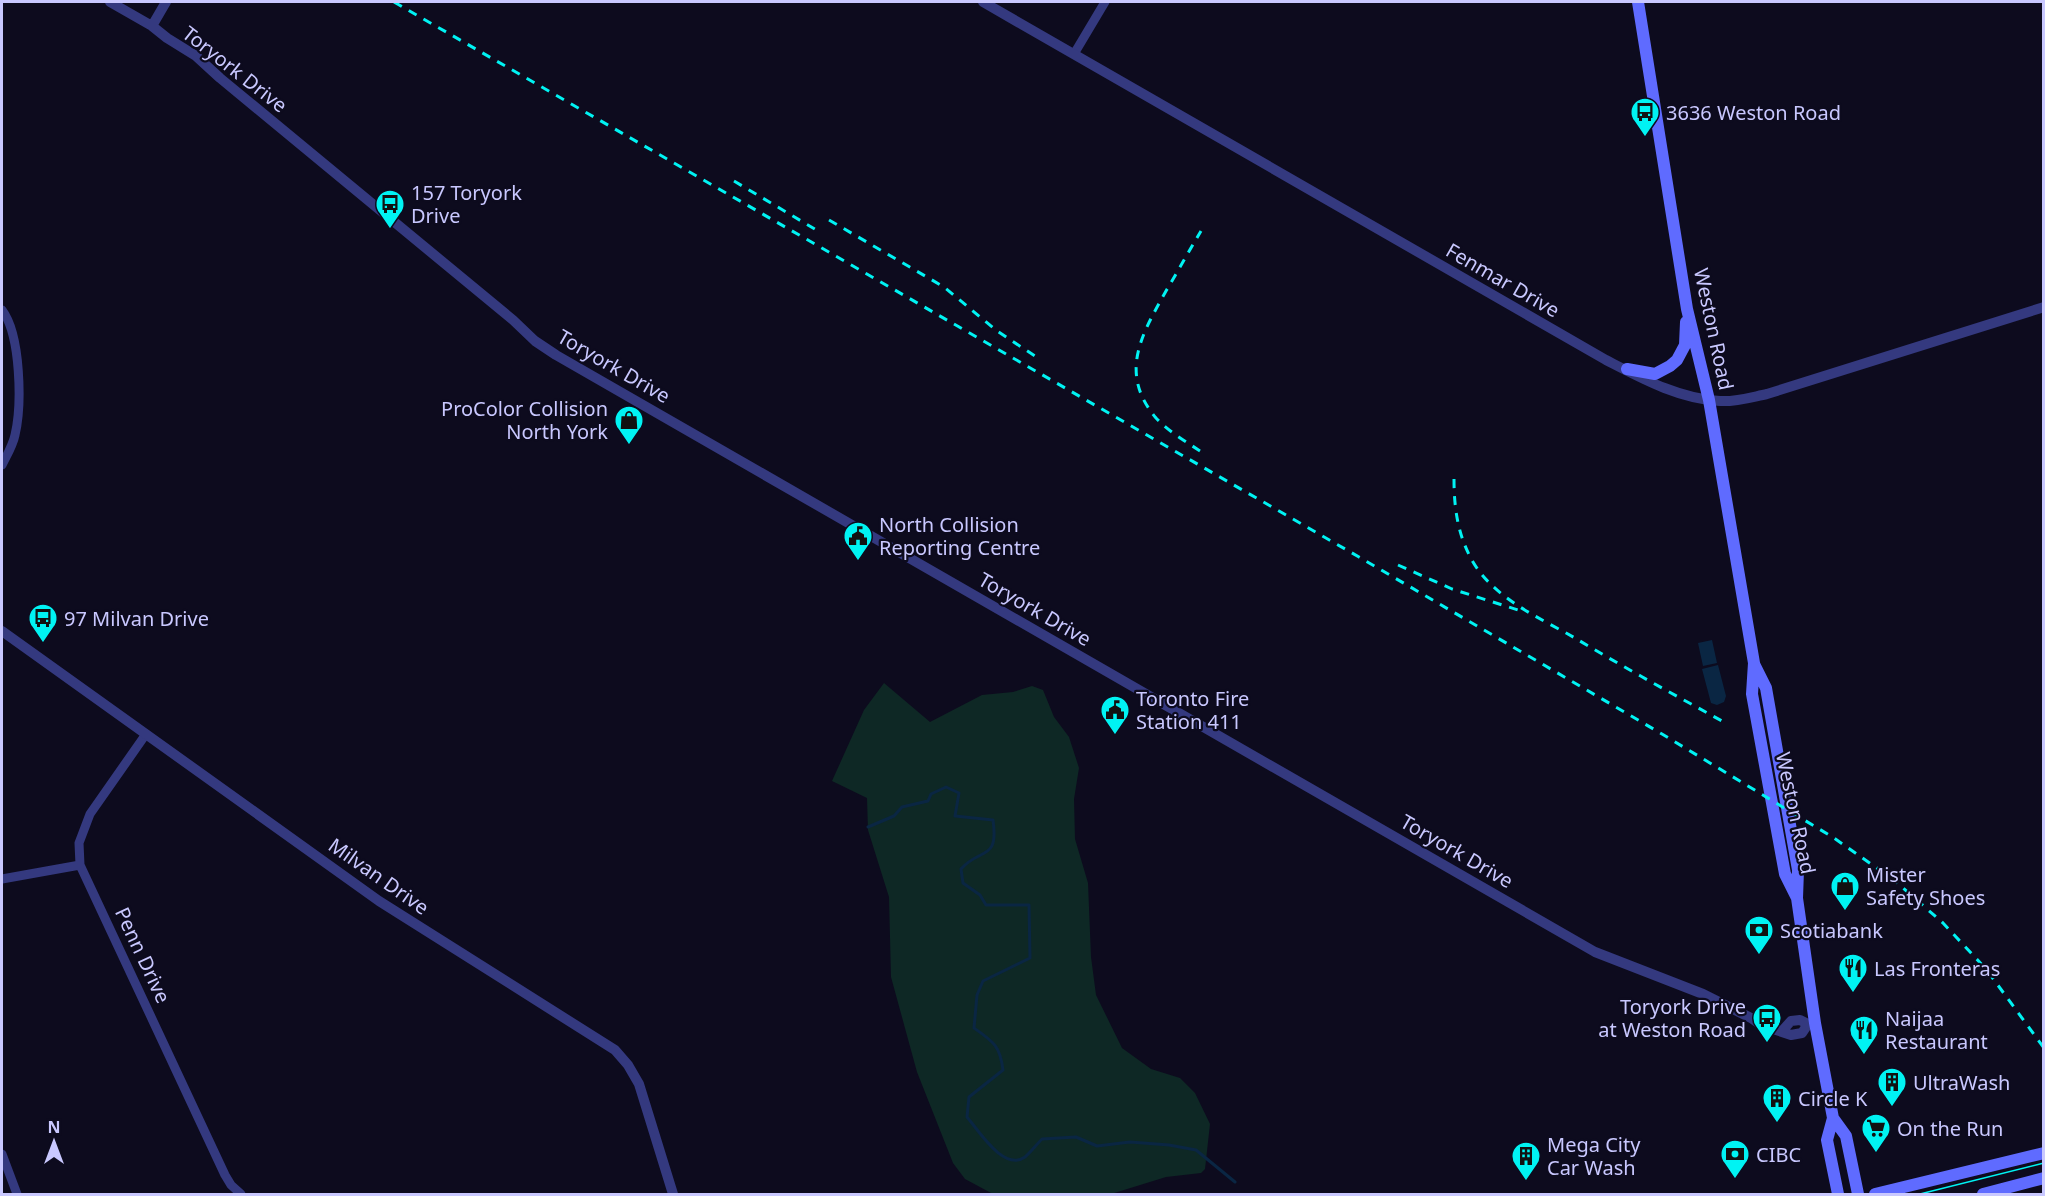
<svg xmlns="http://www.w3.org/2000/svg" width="2045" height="1196" viewBox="0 0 2045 1196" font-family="'Noto Sans',sans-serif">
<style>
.green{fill:#0e2825}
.water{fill:#0a2643}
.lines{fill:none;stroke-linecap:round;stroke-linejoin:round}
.stream{stroke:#0a2643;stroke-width:3}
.minor{stroke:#34397f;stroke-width:9}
.tertiary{stroke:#34397f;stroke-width:10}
.secondary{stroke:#5f6bff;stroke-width:12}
.tram{stroke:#00f3f3;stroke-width:1.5}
.rail{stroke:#00f3f3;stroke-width:3;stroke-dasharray:9 8;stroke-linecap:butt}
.labels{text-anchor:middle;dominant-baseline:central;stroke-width:4.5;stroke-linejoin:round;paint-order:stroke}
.street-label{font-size:20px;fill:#c9c8ff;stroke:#0d0b1e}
.poi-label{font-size:20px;fill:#c9c8ff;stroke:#0d0b1e;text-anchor:start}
</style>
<rect width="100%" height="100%" fill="#0d0b1e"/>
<path class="green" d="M884 683 930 722 982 695 1013 692 1032 686 1043 690 1054 717 1069 737 1079 768 1074 799 1075 839 1088 883 1091 957 1096 995 1122 1048 1151 1069 1180 1078 1195 1093 1210 1124 1205 1169 1201 1173 1166 1177 1111 1194H993L965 1179 953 1163 917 1072 891 977 889 897 868 830 867 798 832 781 864 710Z"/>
<path class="water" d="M1712 640 1717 663 1703 666 1698 643Z
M1718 665 1726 696 1724 702 1717 705 1711 703 1702 669Z"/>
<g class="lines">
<path class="stream" d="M868 827 894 816 902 807 928 801 931 794 946 787 959 793 955 816 993 820C999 862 980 847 961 869L963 883 980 895 986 905H1029L1030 958 983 981 977 995 974 1028C994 1042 1000 1046 1003 1070L969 1097 967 1117C979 1131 1004 1172 1025 1157 1031 1152 1036 1145 1042 1139L1076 1137 1097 1146 1130 1142 1169 1145 1196 1150 1235 1182"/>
<path class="minor" d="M1074 54 1105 2
M2 310C21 335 22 405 15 435 13 445 7 455 2 465
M146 734 90 814 79 843 80 865 225 1175 231 1185 241 1194
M2 879 80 865
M2 1154 17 1194"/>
<path class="tertiary" d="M110 2 152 26 167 38 196 56 220 78 513 320 535 341 556 355 1595 952 1703 994 1751 1018 1761 1025 1791 1035 1802 1033 1808 1024 1800 1020 1791 1021 1782 1031
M983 2 1606 360C1641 378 1679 399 1720 401 1736 402 1752 397 1767 394L2044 307
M152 26 166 2
M2 631 379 901 615 1050 628 1065 639 1084 673 1194"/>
<path class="secondary" d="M1638 2 1687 309 1709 400 1754 663 1752 694 1785 874 1797 898
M1627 369 1655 374 1670 366 1677 360 1685 345 1686 322
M1754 664 1766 688 1798 870 1797 898 1815 1023 1833 1118 1846 1136 1858 1194
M1833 1118 1827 1140 1838 1194
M1875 1194 2044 1153
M1983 1194 2044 1178"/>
<path class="tram" d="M1920 1194 2044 1163"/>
<path class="rail" d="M394 2 1359 557 1662 734 1834 838 1894 880 1943 923 1986 969 2044 1048
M734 181 818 231
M829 220 944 287 997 331 1041 360
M1200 451C1185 441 1168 431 1156 418 1118 373 1142 334 1166 291 1178 271 1189 251 1201 231
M1454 479C1454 509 1458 536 1473 562 1495 599 1540 618 1575 638 1623 667 1673 694 1722 721
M1398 565 1452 589 1518 610"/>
</g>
<defs>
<g id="bus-pin" transform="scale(1.5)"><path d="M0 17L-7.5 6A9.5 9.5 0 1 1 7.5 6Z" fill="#00f3f3" stroke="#0d0b1e"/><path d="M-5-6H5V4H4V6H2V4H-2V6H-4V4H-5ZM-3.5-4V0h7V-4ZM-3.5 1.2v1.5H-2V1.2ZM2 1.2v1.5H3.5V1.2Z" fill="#111"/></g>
<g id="shop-pin" transform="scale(1.5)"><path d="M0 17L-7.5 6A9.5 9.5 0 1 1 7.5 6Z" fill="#00f3f3" stroke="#0d0b1e"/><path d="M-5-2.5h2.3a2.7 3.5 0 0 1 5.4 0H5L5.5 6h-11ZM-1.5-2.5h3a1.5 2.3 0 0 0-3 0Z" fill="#111"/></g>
<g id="civic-pin" transform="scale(1.5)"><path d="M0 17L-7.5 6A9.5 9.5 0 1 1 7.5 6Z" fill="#00f3f3" stroke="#0d0b1e"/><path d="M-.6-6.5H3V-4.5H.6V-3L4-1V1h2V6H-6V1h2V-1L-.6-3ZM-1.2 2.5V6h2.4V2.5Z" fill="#111"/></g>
<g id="bank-pin" transform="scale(1.5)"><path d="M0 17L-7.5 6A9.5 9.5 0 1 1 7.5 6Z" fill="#00f3f3" stroke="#0d0b1e"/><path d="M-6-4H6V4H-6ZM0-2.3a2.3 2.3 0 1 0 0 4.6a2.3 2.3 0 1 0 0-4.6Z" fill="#111"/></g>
<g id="restaurant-pin" transform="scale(1.5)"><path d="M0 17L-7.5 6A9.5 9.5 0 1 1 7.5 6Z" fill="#00f3f3" stroke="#0d0b1e"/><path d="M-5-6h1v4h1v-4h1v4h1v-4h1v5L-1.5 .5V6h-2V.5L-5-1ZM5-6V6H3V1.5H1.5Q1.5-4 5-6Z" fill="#111"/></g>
<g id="building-pin" transform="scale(1.5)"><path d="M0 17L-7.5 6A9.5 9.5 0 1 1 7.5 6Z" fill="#00f3f3" stroke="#0d0b1e"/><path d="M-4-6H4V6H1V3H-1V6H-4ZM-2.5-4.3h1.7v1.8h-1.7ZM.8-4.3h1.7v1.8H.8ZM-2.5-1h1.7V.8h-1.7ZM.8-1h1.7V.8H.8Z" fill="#111"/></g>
<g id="supermarket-pin" transform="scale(1.5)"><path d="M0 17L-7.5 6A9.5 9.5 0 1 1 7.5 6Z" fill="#00f3f3" stroke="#0d0b1e"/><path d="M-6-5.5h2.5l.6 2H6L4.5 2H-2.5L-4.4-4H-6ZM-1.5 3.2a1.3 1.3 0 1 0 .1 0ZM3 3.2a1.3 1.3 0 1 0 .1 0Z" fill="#111"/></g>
</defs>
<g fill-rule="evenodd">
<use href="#bus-pin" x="1645" y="112"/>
<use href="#bus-pin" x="390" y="204"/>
<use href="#shop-pin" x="629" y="420"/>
<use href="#civic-pin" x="858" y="536"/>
<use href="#bus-pin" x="43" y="618"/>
<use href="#civic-pin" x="1115" y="710"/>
<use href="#shop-pin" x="1845" y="886"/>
<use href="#bank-pin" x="1759" y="930"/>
<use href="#restaurant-pin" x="1853" y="968"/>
<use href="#bus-pin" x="1767" y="1018"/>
<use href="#restaurant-pin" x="1864" y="1030"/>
<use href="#building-pin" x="1892" y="1082"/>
<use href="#building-pin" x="1777" y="1098"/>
<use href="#supermarket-pin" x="1876" y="1128"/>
<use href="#bank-pin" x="1735" y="1154"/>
<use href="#building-pin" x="1526" y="1156"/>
</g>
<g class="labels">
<g class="street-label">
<text transform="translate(235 69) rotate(38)">Toryork Drive</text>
<text transform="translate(1503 280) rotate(30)">Fenmar Drive</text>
<text transform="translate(1714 329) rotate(78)">Weston Road</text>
<text transform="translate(614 366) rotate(30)">Toryork Drive</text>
<text transform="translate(1035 609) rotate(30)">Toryork Drive</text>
<text transform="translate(1796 813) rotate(78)">Weston Road</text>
<text transform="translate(1457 851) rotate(30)">Toryork Drive</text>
<text transform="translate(379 876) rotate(35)">Milvan Drive</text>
<text transform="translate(143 955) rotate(65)">Penn Drive</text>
</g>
<g class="poi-label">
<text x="1666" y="112">3636 Weston Road</text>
<text x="411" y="192">157 Toryork<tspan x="411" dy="23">Drive</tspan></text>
<text x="608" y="408" text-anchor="end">ProColor Collision<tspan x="608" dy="23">North York</tspan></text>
<text x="879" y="524">North Collision<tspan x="879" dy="23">Reporting Centre</tspan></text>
<text x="64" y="618">97 Milvan Drive</text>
<text x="1136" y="698">Toronto Fire<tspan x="1136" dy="23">Station 411</tspan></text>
<text x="1866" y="874">Mister<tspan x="1866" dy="23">Safety Shoes</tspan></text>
<text x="1780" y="930">Scotiabank</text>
<text x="1874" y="968">Las Fronteras</text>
<text x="1746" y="1006" text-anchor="end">Toryork Drive<tspan x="1746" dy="23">at Weston Road</tspan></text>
<text x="1885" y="1018">Naijaa<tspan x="1885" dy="23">Restaurant</tspan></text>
<text x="1913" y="1082">UltraWash</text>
<text x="1798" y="1098">Circle K</text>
<text x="1897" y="1128">On the Run</text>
<text x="1547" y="1144">Mega City<tspan x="1547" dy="23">Car Wash</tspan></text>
<text x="1756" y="1154">CIBC</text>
</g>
</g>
<rect width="2045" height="1196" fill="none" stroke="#c9c8ff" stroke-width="6"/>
<g transform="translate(54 1142)" stroke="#0d0b1e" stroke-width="4.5" paint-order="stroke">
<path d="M0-4.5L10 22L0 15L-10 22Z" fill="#c9c8ff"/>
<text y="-9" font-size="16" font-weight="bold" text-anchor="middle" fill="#c9c8ff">N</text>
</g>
</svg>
